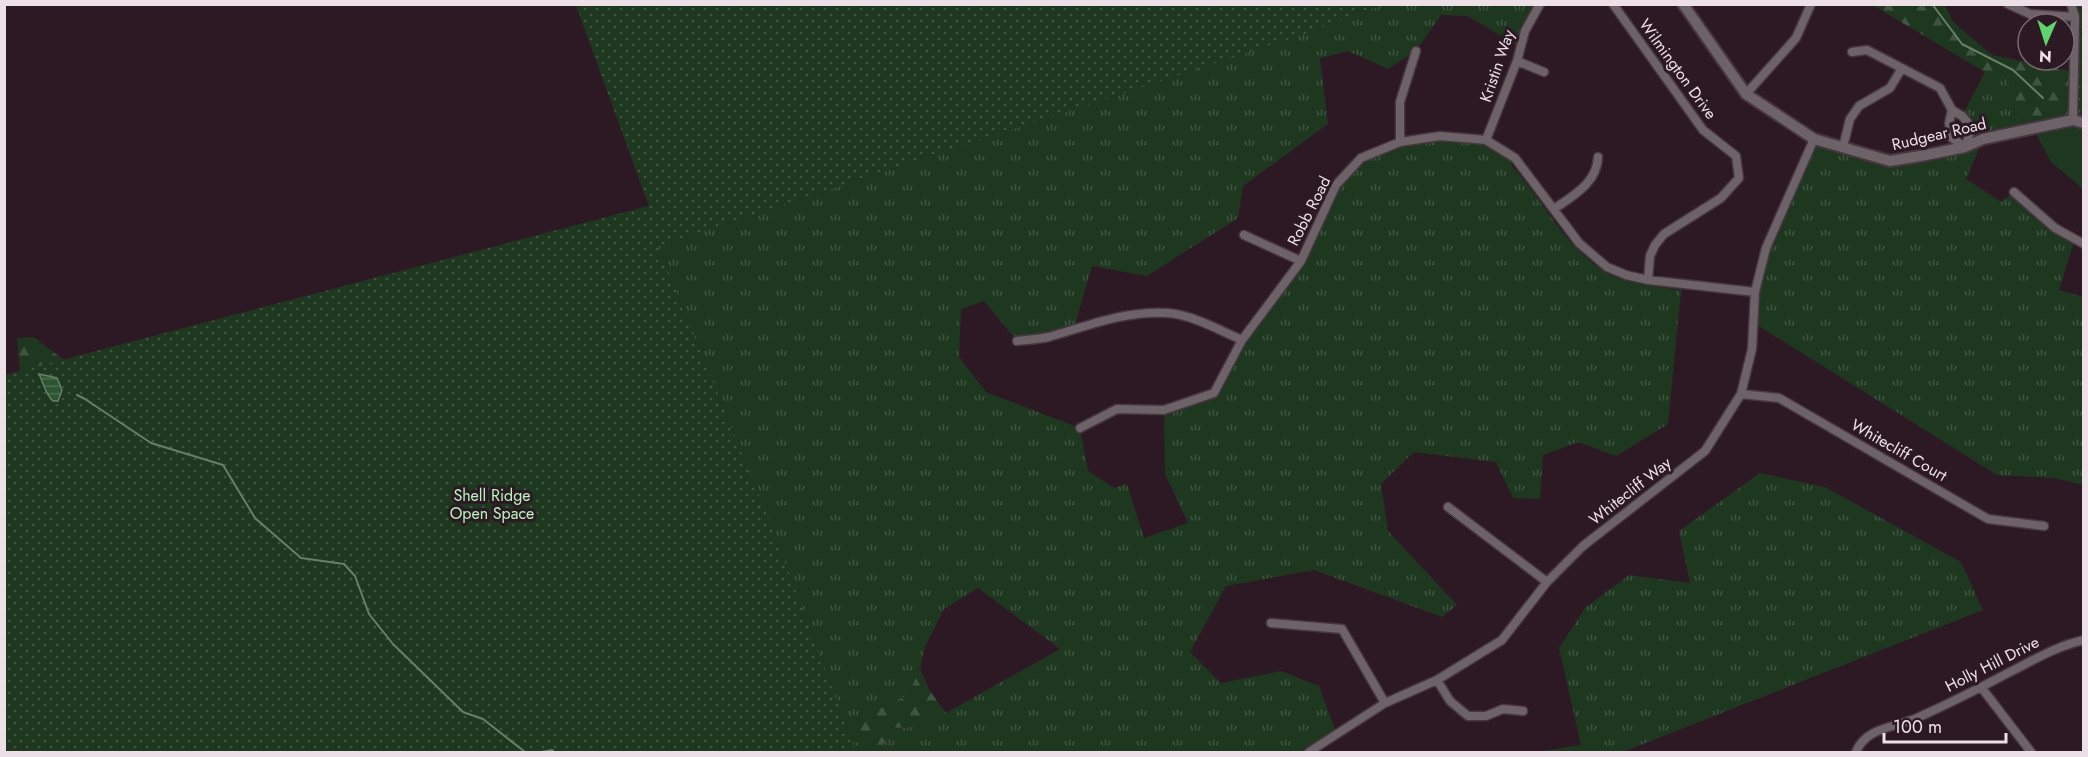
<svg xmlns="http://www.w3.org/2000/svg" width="2088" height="757" viewBox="0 0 2088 757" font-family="Jost,sans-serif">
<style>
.grass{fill:url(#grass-tufts);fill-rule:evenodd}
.forest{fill:url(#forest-firs)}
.park{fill:url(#park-dots)}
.pitch{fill:#1e3820}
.water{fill:url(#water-rules);stroke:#677f68;stroke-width:1.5}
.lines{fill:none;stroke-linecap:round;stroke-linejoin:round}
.stream{stroke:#677f68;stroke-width:2}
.minor-casing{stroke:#47353f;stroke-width:11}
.tertiary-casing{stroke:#47353f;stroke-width:14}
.minor{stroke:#6c6267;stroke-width:8}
.tertiary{stroke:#6c6267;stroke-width:10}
.labels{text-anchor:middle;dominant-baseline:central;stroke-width:6;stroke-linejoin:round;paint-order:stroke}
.street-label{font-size:16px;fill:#ede0e7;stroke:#2c1924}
.park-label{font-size:16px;fill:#b6f5b9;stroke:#2c1924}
</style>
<defs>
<pattern id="grass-tufts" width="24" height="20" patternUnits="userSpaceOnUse" patternTransform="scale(1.5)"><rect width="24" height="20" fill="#1e3820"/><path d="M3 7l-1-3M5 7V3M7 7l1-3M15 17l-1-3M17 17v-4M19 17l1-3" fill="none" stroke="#3f5440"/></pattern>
<pattern id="forest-firs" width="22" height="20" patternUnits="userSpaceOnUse" patternTransform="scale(1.5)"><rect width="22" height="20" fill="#1e3820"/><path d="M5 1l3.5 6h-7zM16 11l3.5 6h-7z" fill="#3f5440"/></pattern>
<pattern id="park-dots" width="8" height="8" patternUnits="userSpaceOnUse" patternTransform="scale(1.5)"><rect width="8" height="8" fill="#1e3820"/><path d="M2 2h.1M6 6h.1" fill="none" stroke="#3f5440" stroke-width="1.8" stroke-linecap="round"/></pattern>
<pattern id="water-rules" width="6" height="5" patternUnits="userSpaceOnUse" patternTransform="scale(1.5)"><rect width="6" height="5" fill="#2e5531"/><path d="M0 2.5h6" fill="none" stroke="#4d6d4f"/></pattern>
</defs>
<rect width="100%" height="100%" fill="#2c1924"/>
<path class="grass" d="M576 5H1540L1521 48 1468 16 1441 15 1416 51 1388 69 1348 51 1320 58 1328 124 1243 186 1238 218 1147 276 1092 266 1074 328 1017 341 984 301 961 309 959 357 986 392 1080 428 1088 471 1114 488 1127 484 1144 538 1188 523 1165 474 1164 410 1214 393 1242 340 1301 261 1336 185 1361 158 1400 142 1440 136 1486 140 1515 158 1511 165C1546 202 1568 257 1618 278 1638 285 1661 287 1681 290L1668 424 1616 456 1578 442 1543 455 1540 499 1513 498 1496 462 1414 452 1381 484 1388 531 1457 605 1442 617 1314 570 1226 586 1190 652 1221 683 1281 671 1319 686 1337 735 1309 752H833L829 746 889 728 914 727 946 713 1060 649 978 588 944 609 925 647 920 669 908 695 846 725 5 752V375L649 206ZM770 525 777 543 711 561Z
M1985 72 2007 75 2012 109 2033 128 1983 139 1966 179 2001 202 2014 192 2075 239 2059 290 2083 297V485L2055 478 1997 475 1754 323 1766 248 1814 139 1890 161 1964 147 1970 133 1962 116Z
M1760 473 1825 487 1961 562 1983 610 1623 752H1536L1581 745 1559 648 1585 608 1629 575 1690 583 1679 531Z"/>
<path class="forest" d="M1875 4 1945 5 1953 22 1992 55 2075 72 2073 120 2033 128 2012 109 2007 75 1985 72 1874 6Z
M33 337 64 360 49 376 20 371 17 338Z
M920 669 930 691 946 713 914 727 890 728 883 745 840 741 812 752 846 725 908 695Z"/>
<path class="park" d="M576 5H1383L1298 36 658 246 771 525 856 752H5V375L649 206Z
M2071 5H2083V123L2073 120Z"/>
<path class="pitch" d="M2083 123V189L2051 162 2033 128Z"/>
<path class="water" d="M39 374 57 378 62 390 58 401H53C45 394 44 384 39 374Z"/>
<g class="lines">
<path class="stream" d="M1932 4 1962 44 2013 70 2043 98
M77 395 85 399 151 443 223 465 255 518 301 558 344 564 355 576 369 614 393 644 463 712 483 719 525 752
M541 752 552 750 554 752"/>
<g class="minor-casing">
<path id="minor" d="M1613 4 1703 130 1736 156 1739 178 1721 198 1664 234 1655 245 1650 256 1648 280
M2008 4 2030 14 2075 17
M2071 4 2075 17 2073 120
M1852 52 1867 50 1940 88 1952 110 1962 116 1969 124 1970 133 1965 147 1952 138 1949 123 1952 110
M1517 61 1544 72
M1746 94 1796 38 1811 4
M1486 140 1517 61 1525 31 1540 4
M1400 142V102L1416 51
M1843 147 1850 119 1859 106 1890 88 1902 68
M2014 192 2055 228 2084 244
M1554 209C1574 195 1597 183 1598 157
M1244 235 1301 261
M1017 341C1027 340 1039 339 1049 337 1087 326 1127 310 1168 313 1193 315 1219 330 1242 340
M1741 394 1779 398 1988 519 2044 526
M1080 428 1117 409 1164 410 1214 393 1242 340 1301 261 1336 185 1361 158 1400 142 1440 136 1486 140 1515 158 1579 243 1607 267 1626 275 1648 280 1755 292
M1448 507 1547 582
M1271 623 1342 629 1385 703
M1437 680 1450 701 1468 716H1486L1503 709 1523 711
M1981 687 2031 752
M1309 752 1385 703 1437 680 1502 640 1547 582 1583 546 1705 451 1741 394 1752 349 1755 292 1766 248 1814 139
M1856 752C1866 727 1894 728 1917 718 1948 704 1978 689 2008 673 2032 661 2056 646 2084 640"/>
</g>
<g class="tertiary-casing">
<path id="tertiary" d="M1683 4 1746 94 1814 139 1890 161 1926 155 1965 147 1983 139 2073 120 2084 123"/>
</g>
<use href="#minor" class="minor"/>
<use href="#tertiary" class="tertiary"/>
</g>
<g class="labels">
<g class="street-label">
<text transform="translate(1497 66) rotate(-71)">Kristin Way</text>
<text transform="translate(1678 69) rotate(54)">Wilmington Drive</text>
<text transform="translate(1939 134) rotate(-13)">Rudgear Road</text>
<text transform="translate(1309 211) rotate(-63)">Robb Road</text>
<text transform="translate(1899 450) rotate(30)">Whitecliff Court</text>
<text transform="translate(1630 491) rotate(-38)">Whitecliff Way</text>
<text transform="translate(1992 664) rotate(-27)">Holly Hill Drive</text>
</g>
<g class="park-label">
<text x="492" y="495">Shell Ridge<tspan x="492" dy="18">Open Space</tspan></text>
</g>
</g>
<rect width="2088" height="757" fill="none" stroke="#ede0e7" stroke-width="12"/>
<g transform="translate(2046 42) rotate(183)"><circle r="28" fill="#2c1924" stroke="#796972" stroke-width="1.5"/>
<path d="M0-4.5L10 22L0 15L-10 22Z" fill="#5dd56c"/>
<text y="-9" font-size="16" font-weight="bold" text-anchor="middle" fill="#ede0e7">N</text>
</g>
<path d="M1884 733v9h122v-9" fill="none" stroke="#ede0e7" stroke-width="3"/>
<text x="1893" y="733" font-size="18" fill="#ede0e7" stroke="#2c1924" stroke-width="4.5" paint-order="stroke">100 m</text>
</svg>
